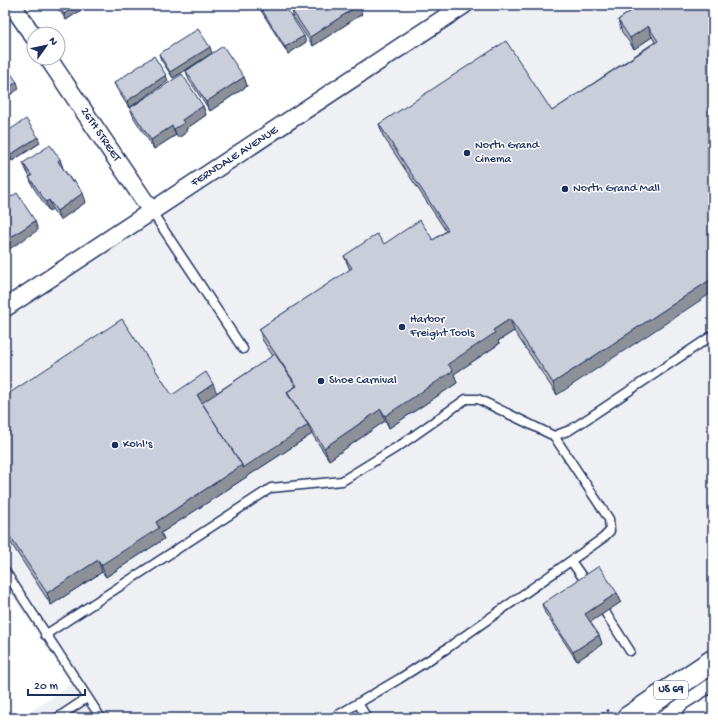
<svg xmlns="http://www.w3.org/2000/svg" width="718" height="723" viewBox="0 0 718 723" font-family="'Gochi Hand',sans-serif">
<style>
.built{fill:#eff0f4}
.lines{fill:none;stroke-linecap:round;stroke-linejoin:round}
.lane-casing{stroke:#1b2f5e;stroke-width:11}
.street-casing{stroke:#1b2f5e;stroke-width:20}
.primary-casing{stroke:#1b2f5e;stroke-width:25}
.path{stroke:#1b2f5e;stroke-width:2.5;stroke-dasharray:3 3;stroke-linecap:butt}
.lane{stroke:#fff;stroke-width:8}
.street{stroke:#fff;stroke-width:17}
.primary{stroke:#fff;stroke-width:22}
.wall{fill:#aeb1bb;stroke:#1b2f5e}
.shaded-wall{fill:#8d9099;stroke:#1b2f5e}
.building{fill:#caceda;stroke:#1b2f5e}
.poi-dot{fill:#1b2f5e;stroke:#fff;stroke-width:1.5}
.labels{text-anchor:middle;dominant-baseline:central;stroke-width:3;stroke-linejoin:round;paint-order:stroke}
.shield{fill:#fff;stroke:#5f6d8e;stroke-width:1}
.shield-label{font-size:11px;font-weight:bold;fill:#1b2f5e}
.street-label{font-size:12px;fill:#1b2f5e;stroke:#fff}
.poi-label{font-size:12px;fill:#1b2f5e;stroke:#fff;text-anchor:start}
</style>
<rect width="100%" height="100%" fill="#fff"/>
<filter id="ink" filterUnits="userSpaceOnUse"><feTurbulence type="fractalNoise" baseFrequency=".025" numOctaves="2"/><feDisplacementMap in="SourceGraphic" scale="8" xChannelSelector="R" yChannelSelector="G"/><feConvolveMatrix kernelMatrix="1 2 1 2 8 2 1 2 1" color-interpolation-filters="sRGB"/></filter>
<g filter="url(#ink)">
<path class="built" d="M474 5H713V655L617 718H21L71 684 5 585V317L60 278Z"/>
<g class="lines">
<g class="lane-casing">
<path id="lane" d="M152 212 243 349
M571 561 588 585
M5 571 101 718
M605 612 630 651
M45 635 271 488 342 481 402 444 466 399H478L554 436 570 430 593 415 713 335
M358 703 367 718
M57 718 87 698
M333 718 399 679 446 649 603 538 610 531 609 519 554 436"/>
</g>
<g class="street-casing">
<path id="street" d="M12 5 34 37
M48 58 152 212
M5 308 464 5"/>
</g>
<g class="primary-casing">
<path id="primary" d="M628 718 713 661
M694 718 713 706"/>
</g>
<path class="path" d="M597 718 609 710"/>
<use href="#lane" class="lane"/>
<use href="#street" class="street"/>
<use href="#primary" class="primary"/>
</g>
<path class="wall" d="M56 5H89L66 20Z
M259 5 306 42 288 54 260 9Z
M632 5H713L557 395 514 331 498 341 499 344 454 374 457 383 389 428 385 421 329 460 312 434 161 533 164 539 106 577 102 572 51 605 5 534V396L172 395 216 393 273 356 263 341 259 329 350 270 344 256 384 244 433 240 446 231 383 136 379 124 552 111 655 42 652 37 634 49 622 32 618 20 634 9Z
M291 9 362 14 313 46 294 18Z
M212 53 244 77 247 86 210 111 189 80 186 71 201 61 173 78 161 60 159 54Z
M168 81 129 108 117 89 114 83Z
M203 106 206 115 186 129 187 132 178 138 176 135 154 149 134 118 130 108Z
M5 133 40 143 12 161 5 151Z
M23 163 63 168 86 202 60 220 52 209 49 211 33 187 29 177H30L27 172Z
M617 593 621 602 590 622 599 635 602 644 577 661 545 613 542 604Z"/>
<path class="shaded-wall" d="M77 5H89L66 20 64 14Z
M359 5 362 14 313 46 310 37Z
M648 26 652 37 634 49 630 38Z
M304 36 306 42 288 54 285 47Z
M210 47 212 53 173 78 170 72Z
M166 75 168 81 129 108 127 101Z
M244 77 247 86 210 111 206 102Z
M17 82 19 89 5 98V90Z
M203 106 206 115 186 129 187 132 178 138 174 129 182 120Z
M172 126 176 135 154 149 151 140Z
M38 137 40 143 12 161 10 155Z
M60 159 63 168 61 170 58 161Z
M83 193 86 202 60 220 57 211Z
M49 200 52 209 49 211 46 202Z
M35 221 38 230 5 252V241Z
M713 278V292L557 395 553 383Z
M510 319 514 331 498 341 499 344 454 374 457 383 389 428 385 416 448 364 493 330Z
M213 384 218 396 203 406 197 395Z
M381 409 385 421 329 460 324 448Z
M308 425 312 434 161 533 164 539 106 577 101 565 156 522 242 465Z
M98 560 102 572 51 605 47 593Z
M617 593 621 602 589 623 585 614Z
M599 635 602 644 577 661 573 652Z"/>
<path class="building" d="M58 5H77L64 14Z
M259 5H284L304 36 285 47Z
M296 5H359L310 37 291 9Z
M635 5H713V278L553 383 510 319 493 330 495 333 448 364 453 371 385 416 381 409 324 448 287 392 297 386 259 329 352 268 344 256 377 234 384 244 420 220 433 240 448 230 379 124 506 41 552 111 658 41 648 26 630 38 618 20 637 7Z
M198 29 210 47 170 72 159 54Z
M223 46 244 77 206 102 186 71Z
M154 56 166 75 127 101 114 83Z
M5 65 17 82 5 90Z
M182 74 203 106 182 120 184 123 174 129 172 126 151 140 130 108Z
M26 119 38 137 10 155 5 148V133Z
M50 145 60 159 58 161 72 182 74 180 83 193 57 211 49 200 46 202 29 177 32 176 23 163Z
M17 193 35 221 5 241V201Z
M122 319 172 395 206 372 213 384 197 395 242 465 156 522 159 528 101 565 98 560 47 593 5 529V396Z
M275 354 296 386 287 392 288 395 308 425 243 468 242 465 202 403Z
M599 566 617 593 585 614 599 635 573 652 542 604Z"/>
</g>
<g class="poi-dot">
<circle cx="467" cy="153" r="4"/>
<circle cx="565" cy="189" r="4"/>
<circle cx="402" cy="327" r="4"/>
<circle cx="321" cy="381" r="4"/>
<circle cx="115" cy="445" r="4"/>
</g>
<g class="labels">
<rect class="shield" x="654" y="681" width="34" height="18" rx="3"/>
<g class="shield-label">
<text x="671" y="690">US 69</text>
</g>
<g class="street-label">
<text transform="translate(100 135) rotate(56)">26TH STREET</text>
<text transform="translate(235 157) rotate(-33)">FERNDALE AVENUE</text>
</g>
<g class="poi-label">
<text x="475" y="146">North Grand<tspan x="475" dy="14">Cinema</tspan></text>
<text x="573" y="189">North Grand Mall</text>
<text x="410" y="320">Harbor<tspan x="410" dy="14">Freight Tools</tspan></text>
<text x="329" y="381">Shoe Carnival</text>
<text x="123" y="445">Kohl's</text>
</g>
</g>
<rect width="718" height="723" fill="none" stroke="#fff" stroke-width="20"/>
<rect x="10" y="10" width="698" height="703" fill="none" stroke="#1b2f5e" stroke-width="1.5" filter="url(#ink)"/>
<g transform="translate(46 46) rotate(57)"><circle r="19" fill="#ffffff" stroke="#a4acbf"/>
<path d="M0-3L7 15L0 10L-7 15Z" fill="#1b2f5e"/>
<text y="-6" font-size="11" font-weight="bold" text-anchor="middle" fill="#1b2f5e">N</text>
</g>
<path d="M28 689v6h57v-6" fill="none" stroke="#1b2f5e" stroke-width="2"/>
<text x="34" y="689" font-size="12" fill="#1b2f5e" stroke="#ffffff" stroke-width="3" paint-order="stroke">20 m</text>
</svg>
